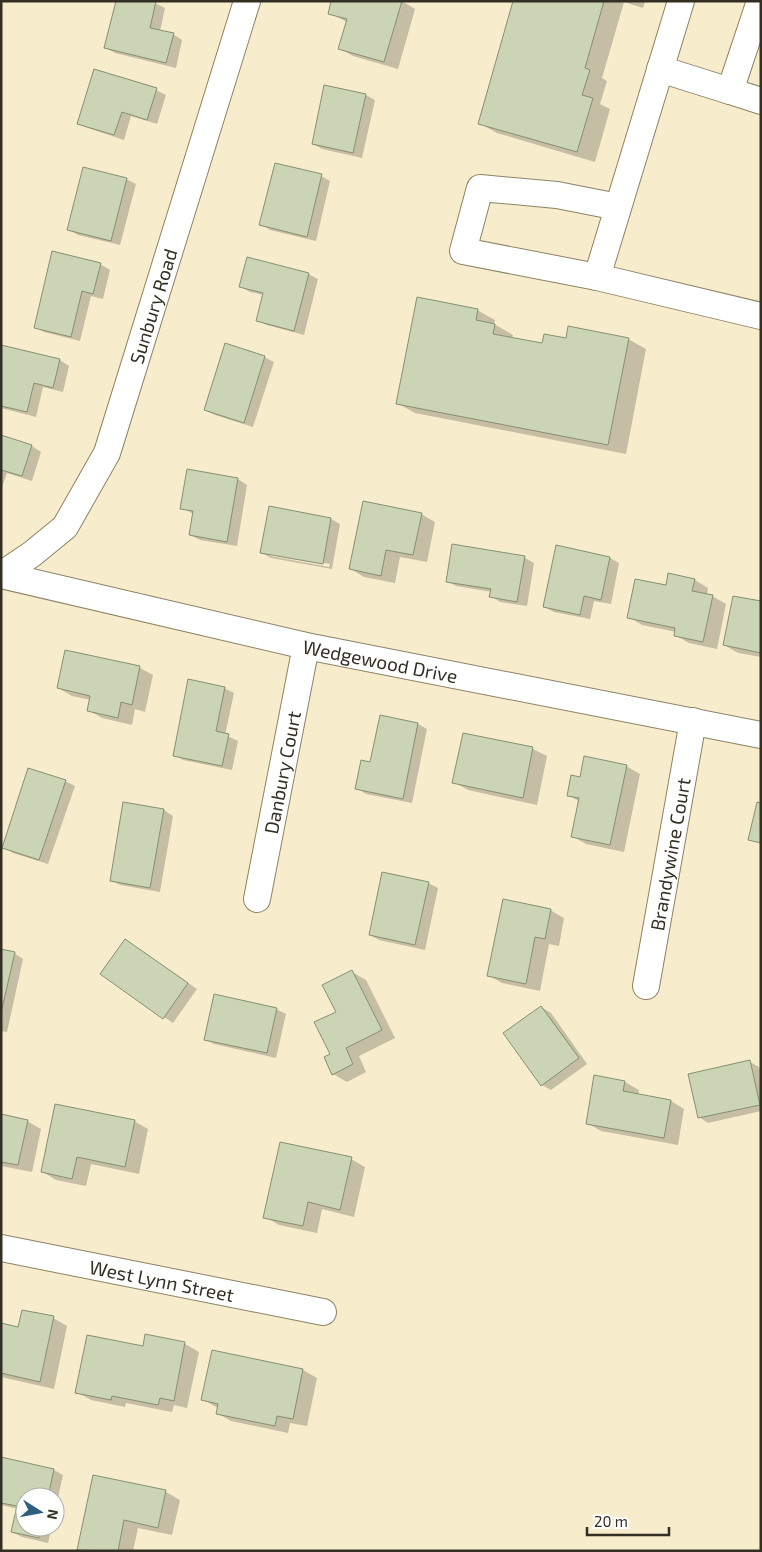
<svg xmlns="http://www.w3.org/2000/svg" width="762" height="1552" viewBox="0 0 762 1552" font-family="'Exo 2',sans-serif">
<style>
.shadow{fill:#0003;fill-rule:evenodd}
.building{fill:#cbd5b6;stroke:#868f72}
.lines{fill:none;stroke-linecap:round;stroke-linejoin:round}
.minor-casing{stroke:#8c8365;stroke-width:28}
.minor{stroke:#fff;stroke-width:26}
.labels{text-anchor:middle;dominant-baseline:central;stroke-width:5;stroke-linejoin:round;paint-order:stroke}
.street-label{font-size:19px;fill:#332f23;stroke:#fff}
</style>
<rect width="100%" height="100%" fill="#f7edcd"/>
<path class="shadow" d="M151 1 165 8 160 31 173 34 182 40 176 68 115 53 106 48Z
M402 1 415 9 398 69 353 56 339 48 347 22 329 13Z
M514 1H645L643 8 624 2 602 78 607 81 600 104 610 109 595 162 497 133 479 123Z
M156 90 166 95 157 124 131 116 124 140 88 128 79 123Z
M366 95 375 100 362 158 322 149 313 144Z
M321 176 330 181 316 241 270 230 261 224Z
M126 179 136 184 120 245 78 235 69 229Z
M100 264 110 270 103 299 91 296 80 341 44 332 35 327Z
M308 274 318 279 304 335 267 325 258 320 264 295 250 292 241 287Z
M477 310 495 320 494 324 513 335 512 339 543 345 567 340 628 339 646 349 626 454 415 413 397 403Z
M1 346 60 360 69 366 63 392 43 387 36 417 1 408Z
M264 357 274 362 253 427 215 415 205 410Z
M1 437 32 446 41 452 32 481 7 473 1 490Z
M188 470 238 479 247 485 237 546 200 540 190 535 194 514 181 508Z
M270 508 331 519 340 524 332 569 271 558 261 552ZM270 553 330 564 329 567 270 556Z
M421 514 435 522 427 562 400 557 395 583 364 577 351 569Z
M453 545 525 558 534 563 527 606 500 602 491 596 492 592 456 586 447 581Z
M610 558 619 563 611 604 594 601 590 619 554 612 544 607Z
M695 580 708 588 707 595 712 596 726 604 717 649 689 643 675 635 676 632 642 625 629 617 667 587Z
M761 603V657L738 653 724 645Z
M140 668 153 675 145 712 135 709 132 725 102 718 88 710 91 700 72 696 58 688Z
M224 688 234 693 225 735 238 741 232 770 183 760 174 755Z
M381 716 418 724 427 729 412 803 366 794 357 788 371 764Z
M464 734 533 749 547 756 537 805 468 790 454 782Z
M626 766 640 774 624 852 586 844 572 836 580 802 568 795 580 778Z
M65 781 75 786 48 864 13 853 4 847Z
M164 810 173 816 160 892 120 885 111 880Z
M428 883 438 888 425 950 379 940 370 935Z
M550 910 564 918 559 946 549 944 540 991 502 983 488 975Z
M126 940 197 989 173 1023 102 974Z
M1 950 14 953 23 959 7 1032 1 1031Z
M352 972 366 980 395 1038 359 1056 366 1072 347 1082 333 1074 331 1054 337 1012Z
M541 1007 551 1013 587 1064 551 1090 542 1085Z
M276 1009 286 1014 276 1058 214 1044 205 1039Z
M750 1062 759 1067 761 1073V1111L708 1123 699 1117Z
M595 1077 625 1082 639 1090 638 1095 671 1101 684 1109 678 1145 601 1131 587 1123Z
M1 1115 27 1121 41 1129 32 1172 1 1166Z
M134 1121 148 1129 139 1174 91 1164 86 1186 56 1180 43 1172Z
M351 1159 365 1167 354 1217 322 1209 317 1233 279 1225 265 1217Z
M53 1318 67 1326 54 1389 1 1377V1324L19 1328Z
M146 1336 185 1344 199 1352 187 1408 174 1405 172 1412 126 1403 125 1407 91 1400 77 1392 144 1348Z
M212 1351 303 1370 317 1378 307 1426 290 1423 288 1433 231 1421 217 1413 218 1408 202 1399Z
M1 1458 54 1470 63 1475 55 1511V1497H25V1527H52L48 1543 22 1537 12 1532 18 1509 1 1505Z
M94 1476 166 1492 180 1500 172 1535 138 1528 133 1551H82L78 1549Z"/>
<path class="building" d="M116 1H156L150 28 174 33 166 63 104 48Z
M331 1H402L384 62 338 49 347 19 328 14Z
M513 1H604L585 68 590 70 582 95 593 98 577 152 478 124Z
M94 69 157 88 147 120 122 112 114 135 77 124Z
M324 85 366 94 353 153 312 144Z
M275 163 322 174 307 237 259 225Z
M83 167 127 178 111 241 67 230Z
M52 251 101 263 93 294 82 291 71 337 34 328Z
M247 257 309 273 294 331 256 321 263 293 239 287Z
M417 297 478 309 476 320 495 324 493 334 542 343 544 334 566 338 568 326 629 338 608 445 396 404Z
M225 343 265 356 244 423 204 410Z
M1 345 60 359 53 388 34 383 27 412 1 406Z
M1 435 32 445 22 476 1 470Z
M187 469 238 478 227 542 189 535 193 511 180 509Z
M363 501 422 513 413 555 386 550 381 576 349 569Z
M269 506 331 518 323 564 260 553Z
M452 544 525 556 517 602 489 597 491 589 446 582Z
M556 545 610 557 601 600 584 596 580 615 543 607Z
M668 573 695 579 692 591 713 595 703 642 674 636 675 628 627 618 635 579 666 585Z
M733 596 761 601V653L723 645Z
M65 650 140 666 132 705 121 702 118 718 87 711 90 696 57 688Z
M188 679 225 687 216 731 229 734 222 766 173 756Z
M380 715 418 723 403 799 355 789 361 760 370 762Z
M463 733 533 747 523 798 452 783Z
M584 756 627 765 610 845 571 837 579 798 567 796 571 775 580 777Z
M28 768 66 780 39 860 2 848Z
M123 802 164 809 150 888 110 881Z
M757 802 761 803V843L748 840Z
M382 872 429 882 415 945 369 935Z
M503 899 551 909 545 939 535 937 526 984 487 976Z
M125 939 188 983 163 1019 100 974Z
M1 949 15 952 1 1013Z
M352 970 382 1030 346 1048 353 1064 332 1075 324 1057 330 1054 314 1022 336 1012 322 985Z
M214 994 277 1008 267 1053 204 1040Z
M541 1006 579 1058 541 1086 503 1033Z
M750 1060 760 1105 698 1118 688 1074Z
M594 1075 625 1081 623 1091 671 1100 664 1138 586 1124Z
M55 1104 135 1120 125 1167 77 1157 72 1179 41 1172Z
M1 1114 28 1120 18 1165 1 1162Z
M280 1142 352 1157 340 1210 308 1202 303 1226 263 1218Z
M22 1310 54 1316 40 1382 1 1373V1323L18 1327Z
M145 1334 185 1342 174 1401 160 1398 158 1405 112 1396 111 1400 75 1393 87 1335 143 1346Z
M212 1350 303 1369 293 1419 277 1416 275 1426 216 1414 218 1404 201 1400Z
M1 1457 54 1469 48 1497H25V1527H41L39 1538 11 1532 17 1506 1 1503Z
M93 1475 166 1490 158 1528 124 1520 118 1551 77 1550Z"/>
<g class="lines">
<g class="minor-casing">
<g id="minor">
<path d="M760 1 730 91 761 101"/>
<path d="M660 69 730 91"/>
<path d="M618 207 557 195 480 188 463 251 597 277 681 1"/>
<path d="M597 277 761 316"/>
<path id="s1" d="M1 575 306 646 761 735"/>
<path id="s2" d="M1 575 32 554 65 527 107 453 247 1"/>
<path id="s3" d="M257 899 306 646"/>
<path id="s4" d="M646 986 693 721"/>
<path id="s5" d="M1 1248 323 1312"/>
</g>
</g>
<use href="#minor" class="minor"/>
</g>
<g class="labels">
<g class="street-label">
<text stroke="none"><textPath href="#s2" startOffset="319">Sunbury Road</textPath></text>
<text stroke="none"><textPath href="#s1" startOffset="389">Wedgewood Drive</textPath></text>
<text stroke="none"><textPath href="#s3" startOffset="129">Danbury Court</textPath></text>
<text stroke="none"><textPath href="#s4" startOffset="134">Brandywine Court</textPath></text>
<text stroke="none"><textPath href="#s5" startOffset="164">West Lynn Street</textPath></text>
</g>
</g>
<rect width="762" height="1552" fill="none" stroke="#332f23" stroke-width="5"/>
<g transform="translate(40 1512) rotate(101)"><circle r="24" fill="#ffffff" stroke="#adaca7"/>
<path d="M0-4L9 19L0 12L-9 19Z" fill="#2e5f7d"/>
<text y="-8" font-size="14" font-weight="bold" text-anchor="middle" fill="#332f23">N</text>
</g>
<path d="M587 1527v8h82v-8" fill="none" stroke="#332f23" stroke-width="2.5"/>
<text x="594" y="1527" font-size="15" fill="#332f23" stroke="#ffffff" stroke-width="4" paint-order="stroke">20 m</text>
</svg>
